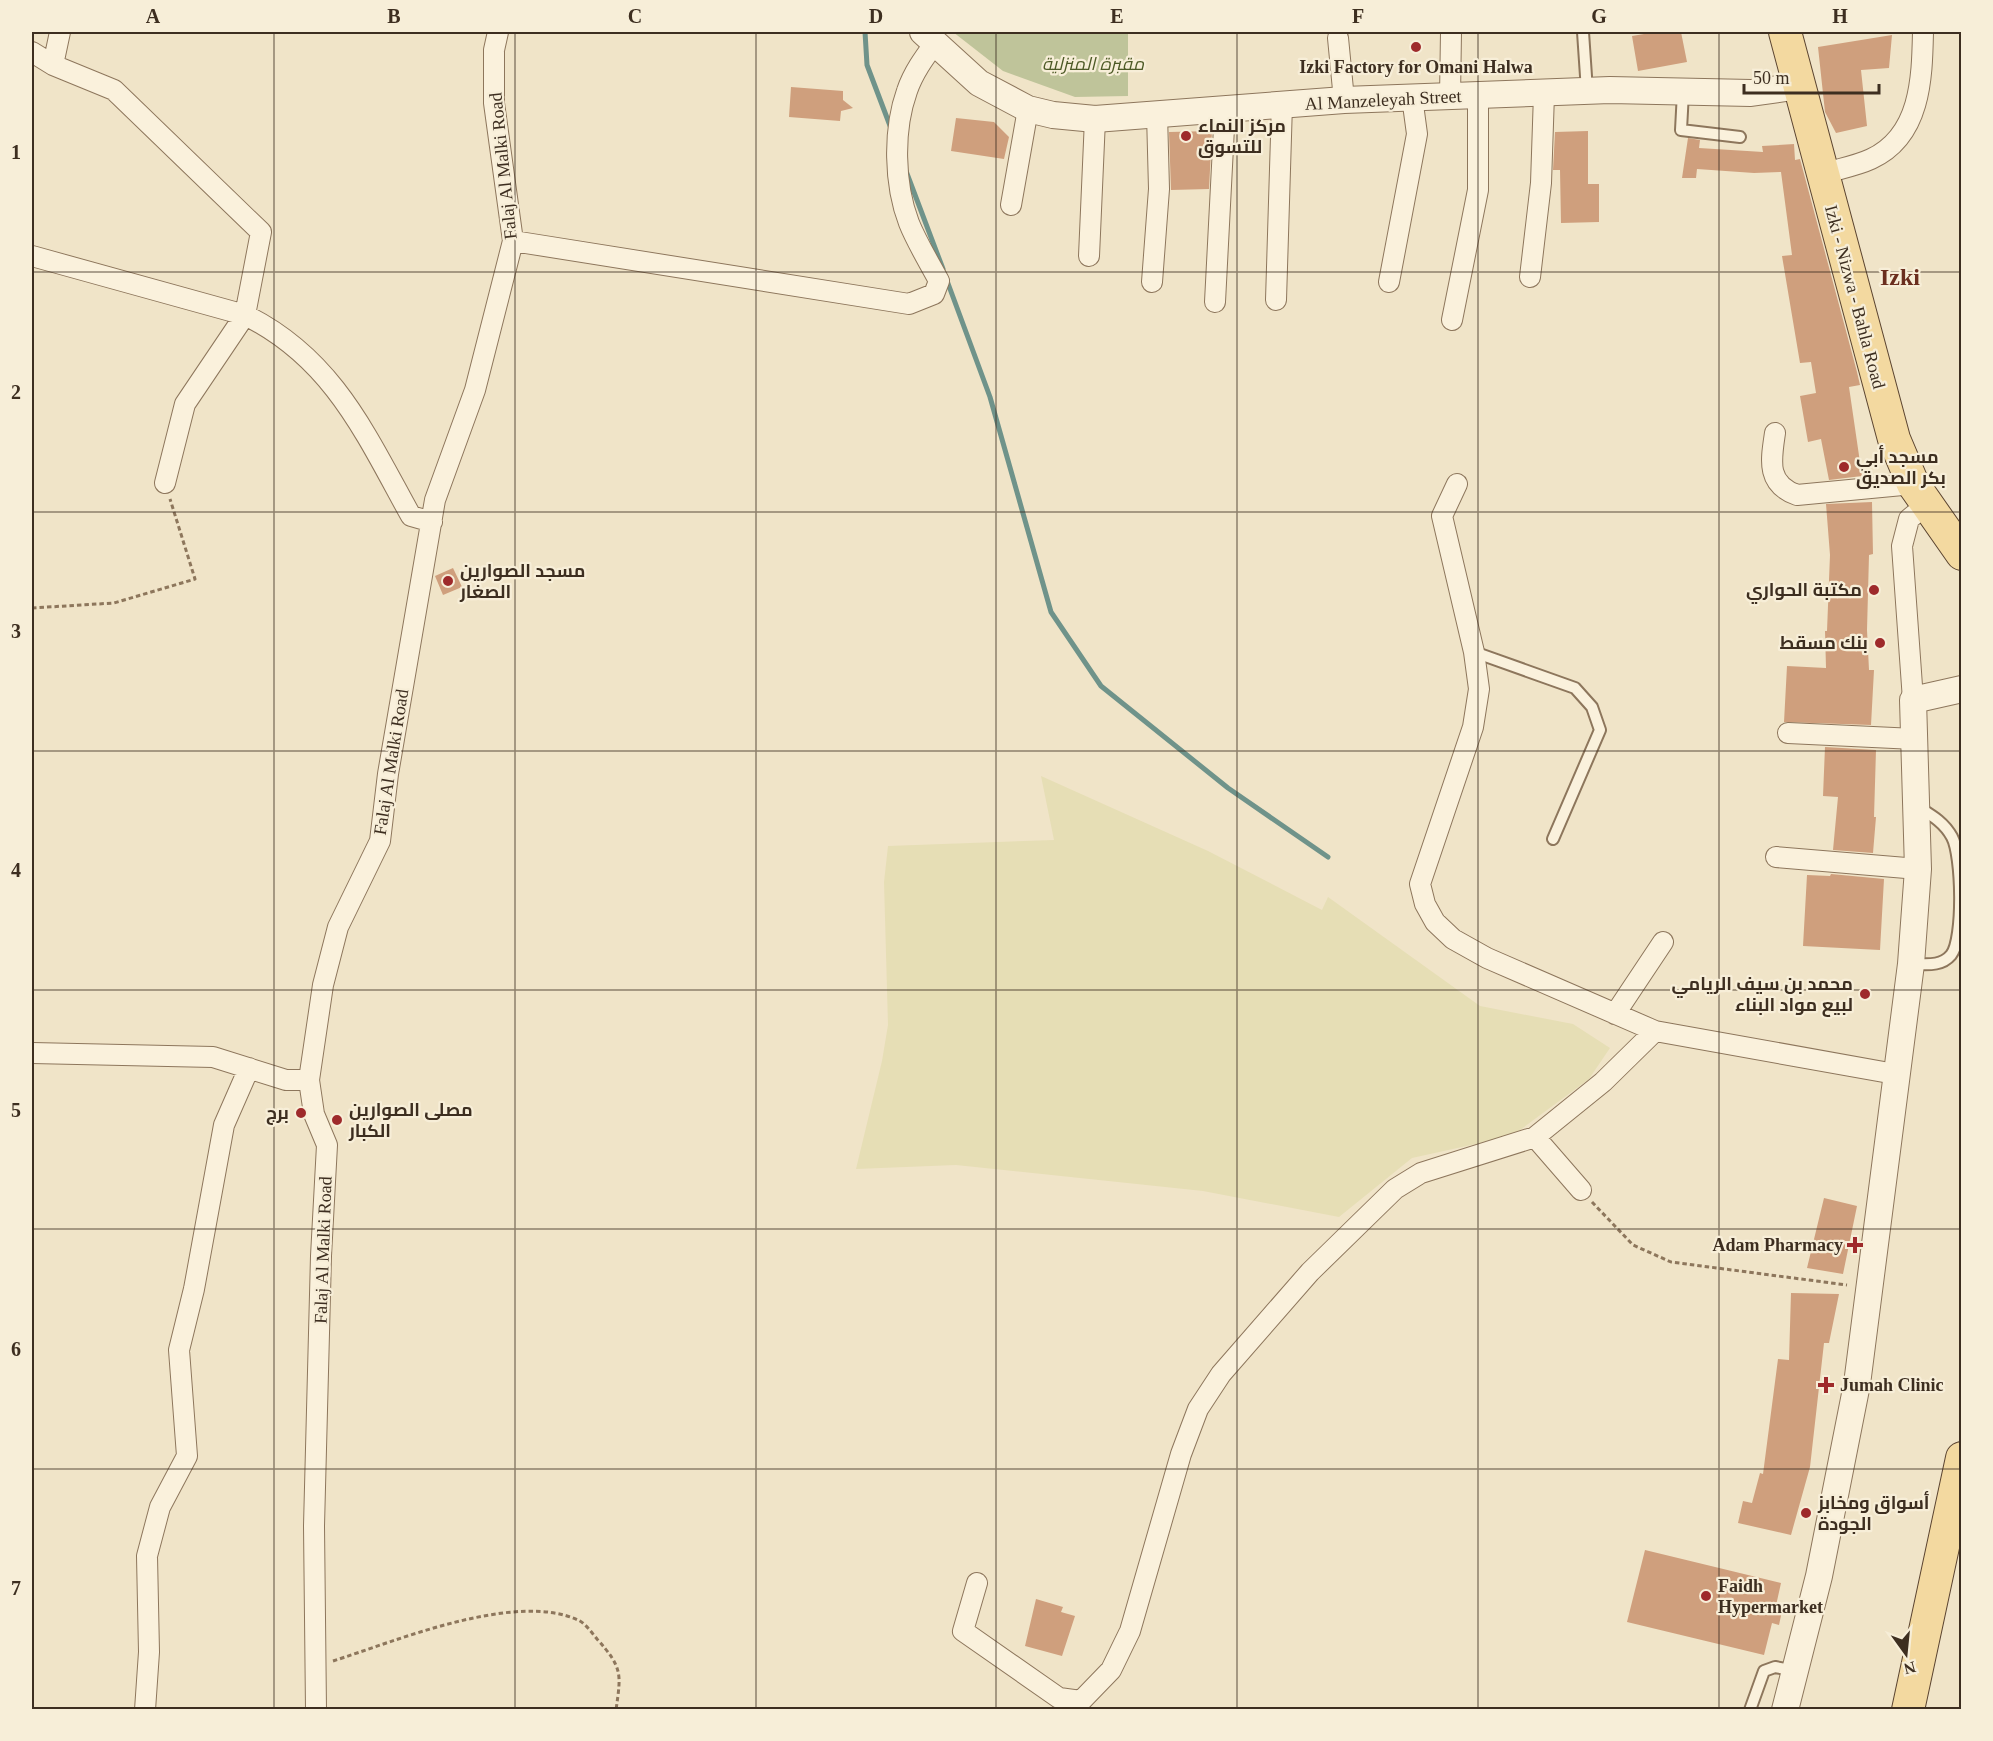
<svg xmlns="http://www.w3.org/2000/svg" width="1993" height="1741" viewBox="0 0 1993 1741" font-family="'Times New Roman',Cairo,serif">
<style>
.farmland{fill:#e6deb5}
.cemetery{fill:#bfc49a}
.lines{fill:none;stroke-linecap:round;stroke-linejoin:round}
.stream{stroke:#6f938a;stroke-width:5}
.building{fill:#cf9f7d}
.service-casing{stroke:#8d765c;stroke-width:14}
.minor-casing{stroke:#8d765c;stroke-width:22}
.tertiary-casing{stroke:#8d765c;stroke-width:28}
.primary-casing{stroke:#5b4430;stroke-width:34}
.path{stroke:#8d765c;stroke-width:3;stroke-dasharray:4.5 3;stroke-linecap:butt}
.service{stroke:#faf1dc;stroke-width:10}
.minor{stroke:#faf1dc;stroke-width:20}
.tertiary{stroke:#faf1dc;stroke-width:26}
.primary{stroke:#f3d9a0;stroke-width:32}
.grid{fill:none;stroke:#3d2e20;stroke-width:1.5;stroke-opacity:0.55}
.poi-dot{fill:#9e2a2b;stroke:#f7eed8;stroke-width:2}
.labels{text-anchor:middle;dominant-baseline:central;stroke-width:4.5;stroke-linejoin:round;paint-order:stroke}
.park-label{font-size:18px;font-style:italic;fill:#4d5a26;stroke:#f7eed8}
.poi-label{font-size:18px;font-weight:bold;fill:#3d2e20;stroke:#f7eed8;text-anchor:start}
.street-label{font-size:18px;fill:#3d2e20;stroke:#f7eed8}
.district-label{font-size:24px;font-weight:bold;fill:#6b2e1e;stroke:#f7eed8}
.neatline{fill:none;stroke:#3d2e20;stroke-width:2}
.grid-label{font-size:20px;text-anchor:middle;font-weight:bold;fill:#3d2e20}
</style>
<rect width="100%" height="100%" fill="#f0e4c8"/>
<path class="farmland" d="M1041 776 1208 851 1322 910 1328 897 1480 1006 1573 1024 1610 1048 1589 1079 1512 1136 1412 1158 1339 1217 1203 1191 956 1165 856 1169 882 1061 888 1025 884 882 888 846 1054 840Z"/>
<path class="cemetery" d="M953 32H1128V96L1075 97 1003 71Z"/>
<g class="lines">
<path class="stream" d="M865 32 867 65 892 131
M906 171 943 269
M946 278 990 397 1051 612 1101 686 1228 788 1328 857"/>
</g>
<path class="building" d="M1656 32H1681L1687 62 1638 71 1632 36Z
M1892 35 1889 68 1861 70 1867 126 1836 133 1825 112 1818 47Z
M791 87 843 91V100L853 108 841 111 840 121 789 117Z
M956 118 994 122 1009 137 1004 159 951 151Z
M1212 131 1209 189 1171 190 1169 132Z
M1588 131V184H1599V222L1561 223 1560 170H1553L1555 132Z
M1688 138 1700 140 1699 148 1763 152 1762 146 1794 144 1795 160 1800 159 1857 372 1860 385 1849 387 1862 476 1829 480 1821 439 1808 442 1800 396 1816 393 1811 362 1800 363 1782 256 1792 255 1781 172 1754 173 1697 169 1696 178H1682Z
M1872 502 1873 554 1869 555 1867 630 1869 670H1874L1871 725 1784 722 1787 666 1826 668 1825 631H1827L1830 555 1826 504Z
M453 568 462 587 443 595 435 576Z
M1825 747 1876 750 1874 817H1876L1873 853 1833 850 1838 797 1823 796Z
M1831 874 1884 879 1880 950 1803 946 1807 875 1830 876Z
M1824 1198 1857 1206 1843 1274 1807 1268Z
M1791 1293 1839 1294 1829 1343H1824L1810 1467 1791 1535 1738 1523 1743 1501 1752 1503 1760 1473 1763 1474 1778 1359 1789 1360Z
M1645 1550 1781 1583 1775 1610 1782 1611 1779 1625 1772 1623 1764 1655 1627 1622Z
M1036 1599 1063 1607 1061 1612 1075 1616 1062 1656 1025 1646Z"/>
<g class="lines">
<g class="service-casing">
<path id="service" d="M1583 32 1587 91
M1683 92 1681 130 1740 137
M1474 652 1575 688 1592 707 1600 730 1553 839
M1912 964C1925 964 1941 967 1951 955 1964 939 1962 855 1952 837 1944 822 1931 815 1918 807
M1750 1710 1764 1671 1775 1667 1796 1671"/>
</g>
<g class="minor-casing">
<path id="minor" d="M1338 38 1344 100
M32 52 53 65 114 90 261 232 245 315 185 404 165 483
M53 65 60 32
M1450 97 1451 32
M1822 174C1838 169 1856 166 1871 159 1921 136 1922 78 1923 32
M1011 205 1028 109
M513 241 909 304 934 294 939 281C929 262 917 243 909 223 894 184 893 130 907 91 913 73 924 58 935 43
M32 256 245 315C333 358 366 435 411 516L432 522
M1089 256 1095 119
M1530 277 1541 183 1544 94
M1152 282 1159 189 1157 114
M1389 282 1417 134 1412 97
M1276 300 1282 104
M1215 302 1225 108
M1452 320 1478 190V95
M1775 433C1771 460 1766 484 1797 495L1913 484
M1457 484 1442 516 1474 652 1479 689 1473 727 1420 884 1425 904 1435 922 1453 939 1487 958 1655 1031 1895 1074
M1913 700 1902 546 1909 519 1926 505
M1788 733 1915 739
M1776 857 1918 869
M1615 1014 1663 942
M32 1053 213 1057 286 1080H309
M1535 1137 1581 1190
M977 1583 963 1631 1059 1698 1081 1701
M145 1710 149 1652 147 1556 160 1507 187 1456 179 1350 194 1289 224 1125 249 1068
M316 1710 314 1526 321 1256 327 1145 314 1114 309 1080 323 985 338 927 380 841 388 774 435 500 475 390 513 241 494 103V50L498 32
M1068 1710 1081 1701 1111 1670 1130 1631 1181 1454 1198 1409 1221 1374 1310 1272 1395 1189 1421 1173 1535 1137 1603 1082 1655 1031"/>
</g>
<g class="tertiary-casing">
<path id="tertiary" d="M923 32 979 83 1028 109 1053 115 1095 119 1344 100 1610 90 1751 93 1799 86
M1785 1710 1819 1576 1857 1384 1911 964 1918 869 1913 700 1962 689"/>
</g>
<g class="primary-casing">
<path id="primary" d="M1785 32 1894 439 1913 484 1962 554
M1908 1710 1962 1458"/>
</g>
<path class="path" d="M32 608 114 603 195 579 170 499
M1592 1202 1633 1245 1671 1262 1847 1285
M333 1661C396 1641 515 1591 578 1620 585 1623 592 1633 597 1639 623 1668 621 1674 616 1710
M1163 1710H1167"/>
<use href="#service" class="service"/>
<use href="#minor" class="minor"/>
<use href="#tertiary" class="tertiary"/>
<use href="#primary" class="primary"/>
</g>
<path class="grid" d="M274 32V1710M515 32V1710M756 32V1710M996 32V1710M1237 32V1710M1478 32V1710M1719 32V1710M32 272H1962M32 512H1962M32 751H1962M32 990H1962M32 1229H1962M32 1469H1962"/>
<g class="poi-dot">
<circle cx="1416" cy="47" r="6"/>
<circle cx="1186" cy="136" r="6"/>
<circle cx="1844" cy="467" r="6"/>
<circle cx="448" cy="581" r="6"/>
<circle cx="1874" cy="590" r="6"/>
<circle cx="1880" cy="643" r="6"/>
<circle cx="1865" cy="994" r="6"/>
<circle cx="301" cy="1113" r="6"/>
<circle cx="337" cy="1120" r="6"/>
<path d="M1852 1236h6v6h6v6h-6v6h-6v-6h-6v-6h6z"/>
<path d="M1823 1376h6v6h6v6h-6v6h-6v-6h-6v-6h6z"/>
<circle cx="1806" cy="1513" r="6"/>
<circle cx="1706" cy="1596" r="6"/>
</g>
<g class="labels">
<g class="park-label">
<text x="1093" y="64">مقبرة المنزلية</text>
</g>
<g class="poi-label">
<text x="1416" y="67" text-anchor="middle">Izki Factory for Omani Halwa</text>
<text x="1198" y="126">مركز النماء<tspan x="1198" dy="21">للتسوق</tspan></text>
<text x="1856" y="457">مسجد أبي<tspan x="1856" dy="21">بكر الصديق</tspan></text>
<text x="460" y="571">مسجد الصوارين<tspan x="460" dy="21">الصغار</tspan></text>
<text x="1862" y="590" text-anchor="end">مكتبة الحواري</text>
<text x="1868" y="643" text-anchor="end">بنك مسقط</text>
<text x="1853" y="984" text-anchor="end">محمد بن سيف الريامي<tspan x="1853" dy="21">لبيع مواد البناء</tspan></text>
<text x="349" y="1110">مصلى الصوارين<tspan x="349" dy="21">الكبار</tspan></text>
<text x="289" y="1113" text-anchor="end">برج</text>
<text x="1843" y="1245" text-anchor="end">Adam Pharmacy</text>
<text x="1840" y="1385">Jumah Clinic</text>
<text x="1818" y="1503">أسواق ومخابز<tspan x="1818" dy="21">الجودة</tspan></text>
<text x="1718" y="1586">Faidh<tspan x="1718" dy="21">Hypermarket</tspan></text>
</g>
<g class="street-label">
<text transform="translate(1383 100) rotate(-3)">Al Manzeleyah Street</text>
<text transform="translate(503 166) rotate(-96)">Falaj Al Malki Road</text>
<text transform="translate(1855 297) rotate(75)">Izki - Nizwa - Bahla Road</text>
<text transform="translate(391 762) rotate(-81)">Falaj Al Malki Road</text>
<text transform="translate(323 1250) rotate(-88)">Falaj Al Malki Road</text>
</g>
<g class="district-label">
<text x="1900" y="277">Izki</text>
</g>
</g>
<rect width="1993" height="1741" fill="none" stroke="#f7eed8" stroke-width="66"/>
<g transform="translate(1906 1654) rotate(165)" stroke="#f7eed8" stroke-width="4.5" paint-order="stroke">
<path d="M0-4.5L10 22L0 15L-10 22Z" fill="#3d2e20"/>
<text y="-9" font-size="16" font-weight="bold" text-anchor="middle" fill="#3d2e20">N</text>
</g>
<path d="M1744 84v9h135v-9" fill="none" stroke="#3d2e20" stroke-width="3"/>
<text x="1753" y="84" font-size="18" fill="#3d2e20" stroke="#f7eed8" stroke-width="4.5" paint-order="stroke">50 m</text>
<rect x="33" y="33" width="1927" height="1675" class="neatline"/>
<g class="grid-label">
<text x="153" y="23">A</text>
<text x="394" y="23">B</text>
<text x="635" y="23">C</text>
<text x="876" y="23">D</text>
<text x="1117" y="23">E</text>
<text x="1358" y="23">F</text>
<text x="1599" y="23">G</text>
<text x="1840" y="23">H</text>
<text x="16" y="159">1</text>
<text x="16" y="399">2</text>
<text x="16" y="638">3</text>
<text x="16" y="877">4</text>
<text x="16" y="1117">5</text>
<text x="16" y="1356">6</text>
<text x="16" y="1595">7</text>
</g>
</svg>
